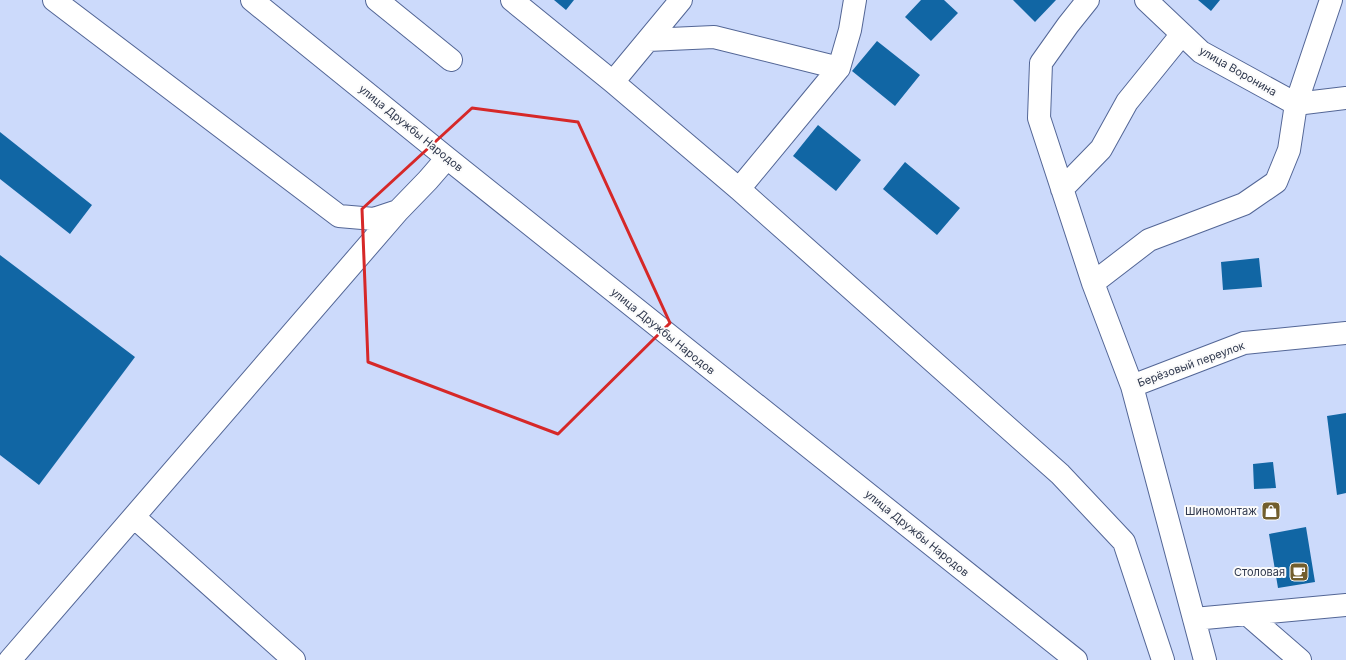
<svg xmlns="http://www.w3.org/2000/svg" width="1346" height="660" viewBox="0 0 1346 660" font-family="Inter,sans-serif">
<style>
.building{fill:#1166a4}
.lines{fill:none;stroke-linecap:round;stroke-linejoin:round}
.minor-casing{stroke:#536696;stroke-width:24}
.minor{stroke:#fff;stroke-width:22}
.marked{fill:none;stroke:#d62828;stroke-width:3;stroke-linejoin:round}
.labels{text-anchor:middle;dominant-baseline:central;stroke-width:4;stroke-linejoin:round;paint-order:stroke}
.street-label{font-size:11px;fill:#2f384d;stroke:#fbfbfb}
.poi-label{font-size:11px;fill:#2f384d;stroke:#fbfbfb;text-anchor:end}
</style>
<rect width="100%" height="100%" fill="#ccdafb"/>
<path class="building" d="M554 0H574L566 10Z
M921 0H944L958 13 931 41 905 17Z
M1013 0H1056L1035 22Z
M1198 0H1220L1211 11Z
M877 41 920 75 895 106 852 71Z
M818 125 861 160 836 191 793 156Z
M0 132 92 205 70 234 0 179Z
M905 162 960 208 937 235 883 189Z
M0 255 135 357 39 485 0 455Z
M1259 258 1262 287 1223 290 1221 262Z
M1346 413V493L1337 495 1327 416Z
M1273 462 1276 488 1254 489 1253 464Z
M1306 527 1315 582 1278 588 1269 534Z"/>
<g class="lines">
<g class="minor-casing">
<path id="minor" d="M54 0 339 216 374 219 398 211
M252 0 447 158 1076 660
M377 0 451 60
M512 0 613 82 739 189 1060 474 1124 542 1163 660
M1088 0 1068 25 1041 63 1039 118 1093 283 1132 386 1205 660
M1146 0 1201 52 1296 104 1346 98
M648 40 714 37 839 68
M613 82 681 0
M739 189 839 68 850 30 855 0
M1062 189 1101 149 1127 102 1182 34
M1093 283 1149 240 1244 204 1276 182 1289 150 1296 104 1331 0
M1132 386 1244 343 1346 333
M134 517 294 660
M1248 615 1300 660
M1194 619 1346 605
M10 660 398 211 428 180 447 158"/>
</g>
<use href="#minor" class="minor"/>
</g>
<path class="marked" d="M472 108 578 122 670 323 558 434 368 362 362 209Z"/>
<defs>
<g id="shop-square" transform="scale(1)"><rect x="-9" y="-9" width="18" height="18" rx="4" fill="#725e2d" stroke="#fbfbfb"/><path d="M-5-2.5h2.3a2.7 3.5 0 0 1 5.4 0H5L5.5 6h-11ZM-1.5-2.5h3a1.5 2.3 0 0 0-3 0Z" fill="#fff"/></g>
<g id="cafe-square" transform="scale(1)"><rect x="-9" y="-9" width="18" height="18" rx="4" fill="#725e2d" stroke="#fbfbfb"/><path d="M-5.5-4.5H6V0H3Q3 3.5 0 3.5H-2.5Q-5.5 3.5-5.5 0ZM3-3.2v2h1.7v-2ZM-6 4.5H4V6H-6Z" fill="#fff"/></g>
</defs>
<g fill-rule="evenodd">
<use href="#shop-square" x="1271" y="511"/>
<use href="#cafe-square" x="1299" y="572"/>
</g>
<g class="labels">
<g class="street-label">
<text transform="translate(1238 71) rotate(30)">улица Воронина</text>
<text transform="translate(411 128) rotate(39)">улица Дружбы Народов</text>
<text transform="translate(663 331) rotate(39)">улица Дружбы Народов</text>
<text transform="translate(1191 364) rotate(-20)">Берёзовый переулок</text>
<text transform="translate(917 533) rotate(39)">улица Дружбы Народов</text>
</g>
<g class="poi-label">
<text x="1257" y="511">Шиномонтаж</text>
<text x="1285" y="572">Столовая</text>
</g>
</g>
</svg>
